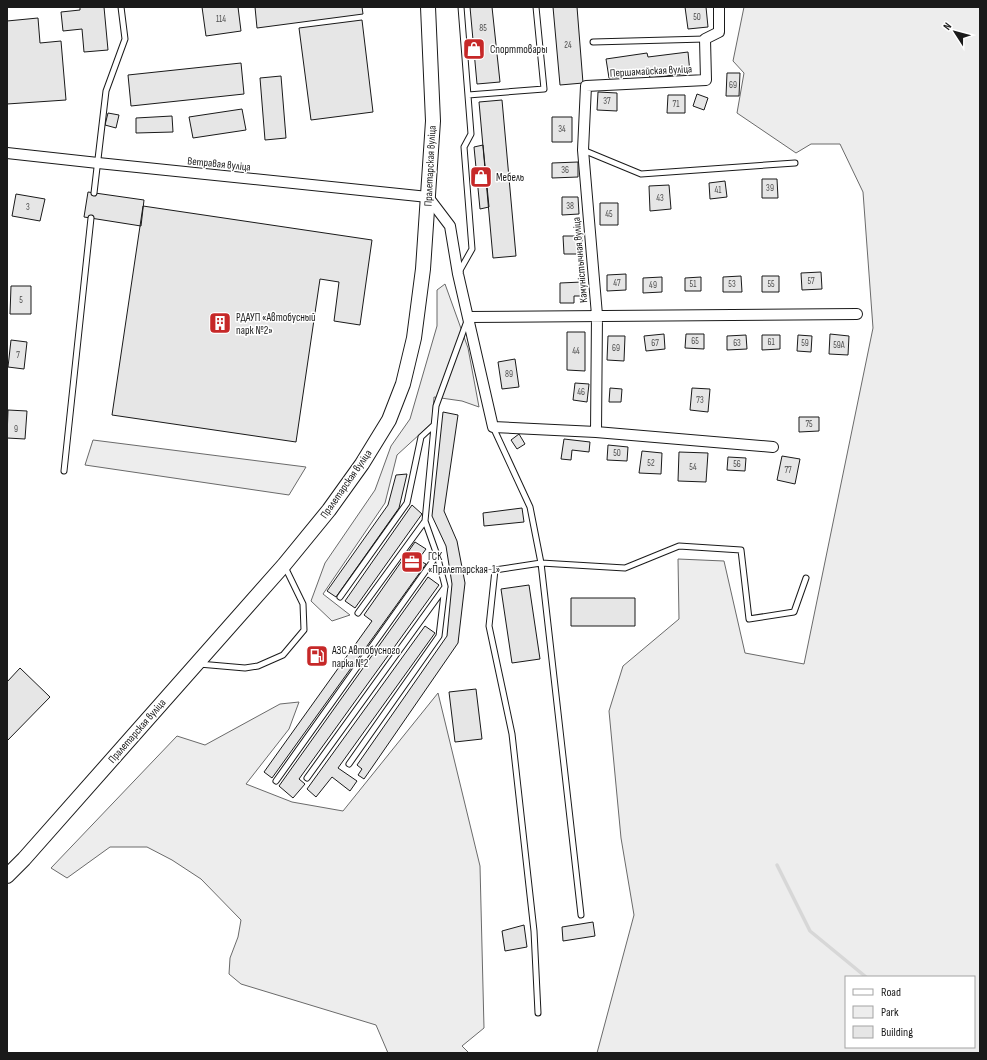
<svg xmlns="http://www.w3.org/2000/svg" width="987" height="1060" viewBox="0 0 987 1060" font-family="'Sofia Sans Condensed',sans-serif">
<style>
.green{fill:#ededed;stroke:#6a6a6a;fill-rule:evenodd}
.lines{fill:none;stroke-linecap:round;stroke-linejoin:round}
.stream{stroke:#d7d7d7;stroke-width:3.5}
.building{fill:#e6e6e6;stroke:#1a1a1a}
.lane-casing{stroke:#1a1a1a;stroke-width:7}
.street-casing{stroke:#1a1a1a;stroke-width:12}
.secondary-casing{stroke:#1a1a1a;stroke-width:16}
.lane{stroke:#fff;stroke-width:5}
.street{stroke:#fff;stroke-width:10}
.secondary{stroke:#fff;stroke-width:14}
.labels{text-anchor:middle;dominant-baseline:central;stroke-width:3;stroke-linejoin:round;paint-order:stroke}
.number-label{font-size:9px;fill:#4d4d4d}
.poi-label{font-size:11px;fill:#1a1a1a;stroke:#fff;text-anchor:start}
.street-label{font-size:11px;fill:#1a1a1a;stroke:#fff}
</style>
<rect width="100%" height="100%" fill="#fff"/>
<path class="green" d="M744 7H980V1053H597L634 915 621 838 609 711 623 666 679 619 678 559 724 561 745 653 804 664 873 328 863 192 840 144H811L796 153 737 113 744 73 733 61ZM846 977H974V1047H846Z
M445 284 468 348 479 407 462 401 434 397 432 423 397 455 385 503 323 594 350 615 332 621 311 601 325 563 375 490 391 446 410 419 437 326V290Z
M93 440 306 467 289 495 85 465Z
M438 693 480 866 484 1028 462 1046 469 1053H388L376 1025 241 984 229 974 230 958 238 937 241 920 201 879 172 860 147 847H110L67 878 51 868 177 736 205 745 280 704 299 702 289 729 246 784 292 802 343 811Z"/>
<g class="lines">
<path class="stream" d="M777 865 810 931 866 977"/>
</g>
<path class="building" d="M80 7H104L108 50 84 52 82 29 63 31 61 12 80 10Z
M202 7H238L241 31 206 36Z
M255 7H362L363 14 257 28Z
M470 7H492L500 82 477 84Z
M553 7H577L583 83 560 85Z
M685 7H706L708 27 688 29Z
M38 18 40 43 61 41 66 100 7 104V21Z
M362 20 373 112 311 120 299 28Z
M688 52 690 73 650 78 649 73 609 78 606 59 647 53 648 57Z
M241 63 244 94 131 106 128 75Z
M727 73H740L739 96H726Z
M281 76 286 138 265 140 260 78Z
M598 92 617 93V111L597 110Z
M697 94 708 98 704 110 693 106Z
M668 95H685V113H667Z
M502 100 516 256 493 258 479 102Z
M242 109 246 130 193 138 189 117Z
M108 113 119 115 116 128 105 125Z
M172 116 173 132 136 133V118Z
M552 117H572V142H552Z
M483 145 489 207 480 209 474 147Z
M578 162V177L552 178V163Z
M762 179H777L778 198H762Z
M725 181 727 197 710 199 709 183Z
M669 185 671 209 650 211 649 186Z
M88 192 144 200 141 226 84 217Z
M16 194 45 199 40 221 12 216Z
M562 197H578L579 214 562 215Z
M600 203H618V225H600Z
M143 206 372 240 360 325 334 321 339 282 320 279 296 442 112 415Z
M563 236H582V254H564Z
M821 272 822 289 802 290 801 273Z
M626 274V290L607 291V275Z
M741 276 742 292H723V277Z
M762 276H779V292H762Z
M662 277V292L643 293V278Z
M701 277V291H685V278Z
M582 282V296H574V303H560V283Z
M11 286H31V314H10Z
M567 332H585V371L567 370Z
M664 334 665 349 646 351 644 336Z
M686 334H704V349L685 348Z
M830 334 849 336 848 355 829 354Z
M746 335 747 349 727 350V336Z
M762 335H780V349L762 350Z
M798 335 812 336 811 352 797 351Z
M608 336H625L624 361 607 360Z
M11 340 27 342 24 369 8 367Z
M515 359 519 387 502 389 498 362Z
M575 383 589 384 587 402 573 400Z
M610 388 622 389 621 402H609Z
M692 388 710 389 708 412 690 410Z
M8 410 27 411 25 439 7 438Z
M443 412 458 415 444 511 457 541 465 583 458 643 364 779 358 775 362 769 357 765 447 636 452 584 446 546 432 516Z
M799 417H819V431L799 432Z
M519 434 525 444 517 449 511 440Z
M564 439 590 442 589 452 572 450 571 460 561 459Z
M608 445 628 447 627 461 607 460Z
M642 451 662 453 661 474 639 473Z
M679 452 708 453 706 482 678 481Z
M782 456 800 459 795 484 777 480Z
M728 457 746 458 745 471 727 470Z
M407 474 399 508 336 597 327 591 388 505 396 475Z
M412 505 422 514 355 608 345 601Z
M522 508 524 522 484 526 483 513Z
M415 542 426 549 418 560 426 564 272 778 264 772 372 621 364 615Z
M428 577 439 585 299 779 305 784 293 798 279 786Z
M529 585 540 659 512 663 501 589Z
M571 598H635V626H571Z
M425 626 435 633 338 768 357 781 350 791 332 777 316 797 307 789Z
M320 647 327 654 315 665 308 658Z
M20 668 50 697 7 741V682Z
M476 689 482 739 455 742 449 692Z
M593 922 595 936 563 941 562 927Z
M524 925 527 947 505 951 502 931Z"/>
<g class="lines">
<g class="lane-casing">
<path id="lane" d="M593 42 705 39
M468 95 544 89 536 7
M583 150 641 174 795 163
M94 193 106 91 125 39 121 7
M459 272 472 249 464 147 471 134 461 7
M493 427 530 507 541 563 625 568 679 546 741 550 749 619 794 612 806 578
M64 471 91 218
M340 597 407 503 421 437 434 425
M358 613 425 521
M199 664 245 668 258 666 283 655 304 630 303 604 285 567
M349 764 439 636 445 586 437 555 425 521 436 406 467 321
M307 778 445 587
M276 781 437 555
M538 1013 534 931 512 734 489 626 495 570 541 563 581 915"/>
</g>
<g class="street-casing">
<path id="street" d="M7 153 98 163 428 197 450 226 458 274 493 427 596 432 773 447
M468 317 857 314
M596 432 597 315 583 150 586 86 706 80 705 39 719 32V7"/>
</g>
<g class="secondary-casing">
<path id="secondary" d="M7 876 24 859 284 565 329 510 362 464 389 420 403 384 414 338 423 269 433 121 428 7"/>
</g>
<use href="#lane" class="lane"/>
<use href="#street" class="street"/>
<use href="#secondary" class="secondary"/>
</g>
<defs>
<g id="shop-square" transform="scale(1.15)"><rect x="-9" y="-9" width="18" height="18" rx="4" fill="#c62828" stroke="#fff"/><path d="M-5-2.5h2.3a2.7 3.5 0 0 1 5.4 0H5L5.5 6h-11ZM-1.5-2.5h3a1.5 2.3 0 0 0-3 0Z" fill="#fff"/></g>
<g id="building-square" transform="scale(1.15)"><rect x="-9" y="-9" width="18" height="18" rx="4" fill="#c62828" stroke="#fff"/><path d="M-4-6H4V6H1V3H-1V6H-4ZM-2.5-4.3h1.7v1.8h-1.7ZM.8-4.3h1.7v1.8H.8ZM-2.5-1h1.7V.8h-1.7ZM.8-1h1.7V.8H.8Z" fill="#fff"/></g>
<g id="office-square" transform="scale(1.15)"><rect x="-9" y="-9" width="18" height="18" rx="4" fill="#c62828" stroke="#fff"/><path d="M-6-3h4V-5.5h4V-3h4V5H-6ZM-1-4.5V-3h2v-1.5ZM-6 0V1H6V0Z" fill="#fff"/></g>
<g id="fuel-square" transform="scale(1.15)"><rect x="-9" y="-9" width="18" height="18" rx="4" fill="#c62828" stroke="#fff"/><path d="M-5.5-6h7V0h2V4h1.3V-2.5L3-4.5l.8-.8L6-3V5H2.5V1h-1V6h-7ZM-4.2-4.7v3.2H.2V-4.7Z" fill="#fff"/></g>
</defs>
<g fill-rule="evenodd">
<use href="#shop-square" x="474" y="49"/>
<use href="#shop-square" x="481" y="177"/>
<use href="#building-square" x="220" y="323"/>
<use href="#office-square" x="412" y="562"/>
<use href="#fuel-square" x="317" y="656"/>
</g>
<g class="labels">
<g class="number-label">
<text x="697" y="17">50</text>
<text x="221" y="19">114</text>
<text x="483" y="28">85</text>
<text x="568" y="45">24</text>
<text x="733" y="85">69</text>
<text x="607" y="101">37</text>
<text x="676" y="104">71</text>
<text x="562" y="129">34</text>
<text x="565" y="170">36</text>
<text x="770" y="188">39</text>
<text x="718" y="190">41</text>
<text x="660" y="198">43</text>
<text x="570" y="206">38</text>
<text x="28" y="207">3</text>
<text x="609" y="214">45</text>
<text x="811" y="281">57</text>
<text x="617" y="283">47</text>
<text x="693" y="284">51</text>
<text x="732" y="284">53</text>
<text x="771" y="284">55</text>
<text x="653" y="285">49</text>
<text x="21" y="300">5</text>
<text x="695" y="341">65</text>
<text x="771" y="342">61</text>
<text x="655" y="343">67</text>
<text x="737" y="343">63</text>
<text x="805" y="343">59</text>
<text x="839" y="345">59А</text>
<text x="616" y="348">69</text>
<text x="576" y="351">44</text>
<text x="18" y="355">7</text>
<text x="509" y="374">89</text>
<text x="581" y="392">46</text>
<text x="700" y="400">73</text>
<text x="809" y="424">75</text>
<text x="16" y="429">9</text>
<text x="617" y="453">50</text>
<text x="651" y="463">52</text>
<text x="737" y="464">56</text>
<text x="693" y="467">54</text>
<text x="788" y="470">77</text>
</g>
<g class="poi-label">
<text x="490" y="49">Спорттовары</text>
<text x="496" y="177">Мебель</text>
<text x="236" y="317">РДАУП «Автобусный<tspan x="236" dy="13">парк №2»</tspan></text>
<text x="428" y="556">ГСК<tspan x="428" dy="13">«Пралетарская-1»</tspan></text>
<text x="332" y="650">АЗС Автобусного<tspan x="332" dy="13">парка №2</tspan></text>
</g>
<g class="street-label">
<text transform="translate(651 71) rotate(-3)">Першамайская вуліца</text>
<text transform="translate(219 164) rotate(6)">Ветравая вуліца</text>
<text transform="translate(430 166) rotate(-87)">Пралетарская вуліца</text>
<text transform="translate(580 260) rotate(-95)">Камуністычная вуліца</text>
<text transform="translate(346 484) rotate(-55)">Пралетарская вуліца</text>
<text transform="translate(137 731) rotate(-49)">Пралетарская вуліца</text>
</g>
</g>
<rect width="987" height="1060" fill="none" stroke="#1a1a1a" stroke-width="16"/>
<rect x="845" y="976" width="130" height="72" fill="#ffffff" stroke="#a3a3a3"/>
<rect x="853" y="989" width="20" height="6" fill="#ffffff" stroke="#a3a3a3"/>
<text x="881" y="996" font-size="12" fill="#1a1a1a">Road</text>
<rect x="853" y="1006" width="20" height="12" fill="#ededed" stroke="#a3a3a3"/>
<text x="881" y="1016" font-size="12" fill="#1a1a1a">Park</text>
<rect x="853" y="1026" width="20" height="12" fill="#e6e6e6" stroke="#a3a3a3"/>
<text x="881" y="1036" font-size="12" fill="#1a1a1a">Building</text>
<g transform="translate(955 32) rotate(306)" stroke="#ffffff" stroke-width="3" paint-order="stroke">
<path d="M0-3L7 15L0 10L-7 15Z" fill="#1a1a1a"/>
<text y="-6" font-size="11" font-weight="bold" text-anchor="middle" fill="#1a1a1a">N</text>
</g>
</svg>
